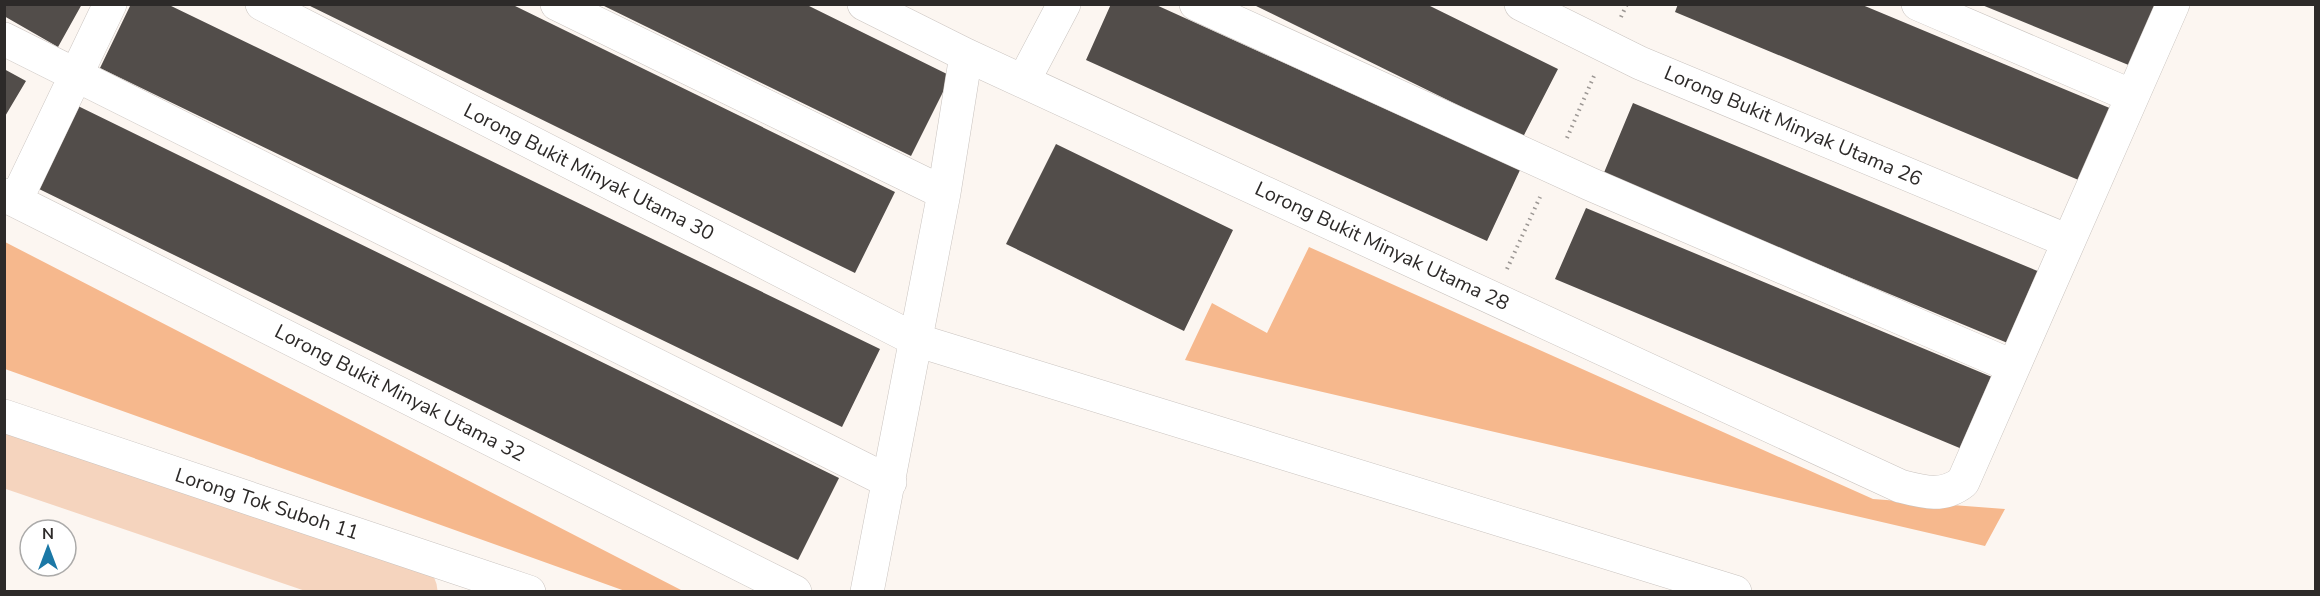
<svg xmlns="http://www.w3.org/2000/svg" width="2320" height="596" viewBox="0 0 2320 596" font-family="'Nunito Sans',sans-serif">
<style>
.green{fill:#f6b88d}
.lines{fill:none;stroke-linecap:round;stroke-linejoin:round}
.river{stroke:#f5d4be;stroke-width:63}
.building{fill:#524d4a}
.minor-casing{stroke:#c9c3bf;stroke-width:34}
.path{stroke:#9c9794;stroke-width:4;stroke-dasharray:1.5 4.5;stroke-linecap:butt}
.minor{stroke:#fff;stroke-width:33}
.labels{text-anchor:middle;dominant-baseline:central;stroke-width:6;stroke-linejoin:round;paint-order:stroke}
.street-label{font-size:20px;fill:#2d2a29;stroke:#fff}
</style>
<rect width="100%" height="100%" fill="#fcf6f1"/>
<path class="green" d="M5 242 683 591H625L5 369Z
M1309 247 1873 499 2005 509 1985 546 1185 360 1212 303 1267 333Z"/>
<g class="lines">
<path class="river" d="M4 455 406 592"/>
</g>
<path class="building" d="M4 4H82L58 47 4 16Z
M131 4H167L880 349 842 427 100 68Z
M306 4H511L895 192 855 273Z
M600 4H805L951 76 911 156Z
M1111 4H1154L1520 170 1487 241 1086 60Z
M1678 4H1860L2112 109 2081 181 1675 12Z
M1254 5H1428L1558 69 1523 137Z
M1982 5H2157L2131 66Z
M4 69 26 81 4 118Z
M1633 103 2040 272 2010 344 1603 175Z
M78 106 839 478 798 560 37 188Z
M1056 144 1233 230 1184 331 1006 244Z
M1586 208 1992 377 1962 449 1555 279Z"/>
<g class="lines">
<g class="minor-casing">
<path id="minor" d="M262 4 916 340 1735 592
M557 4 944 193
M864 4 966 55 1900 486C1923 492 1943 498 1963 482L2173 4
M1196 4 1590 184 2012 366
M1521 4 1640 63 2068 241
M1918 4 2132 96
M4 39 890 482
M1024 80 1064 4
M4 195 795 592
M16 200 110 4
M4 416 529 592
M867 592 944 193 966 55"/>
</g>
<path class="path" d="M1621 17 1627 4
M1567 138 1594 76
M1507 269 1540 197"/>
<use href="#minor" class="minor"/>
</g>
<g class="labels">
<g class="street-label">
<text transform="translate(1793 126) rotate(23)">Lorong Bukit Minyak Utama 26</text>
<text transform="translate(589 172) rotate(27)">Lorong Bukit Minyak Utama 30</text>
<text transform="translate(1382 246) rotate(25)">Lorong Bukit Minyak Utama 28</text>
<text transform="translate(400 393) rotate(27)">Lorong Bukit Minyak Utama 32</text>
<text transform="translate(267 504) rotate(18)">Lorong Tok Suboh 11</text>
</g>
</g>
<rect width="2320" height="596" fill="none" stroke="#2d2a29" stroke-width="12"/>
<g transform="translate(48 548)"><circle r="28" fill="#ffffff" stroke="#abaaa9" stroke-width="1.5"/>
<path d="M0-4.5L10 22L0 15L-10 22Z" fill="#1b78a6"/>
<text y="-9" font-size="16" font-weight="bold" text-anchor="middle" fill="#2d2a29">N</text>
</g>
</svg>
